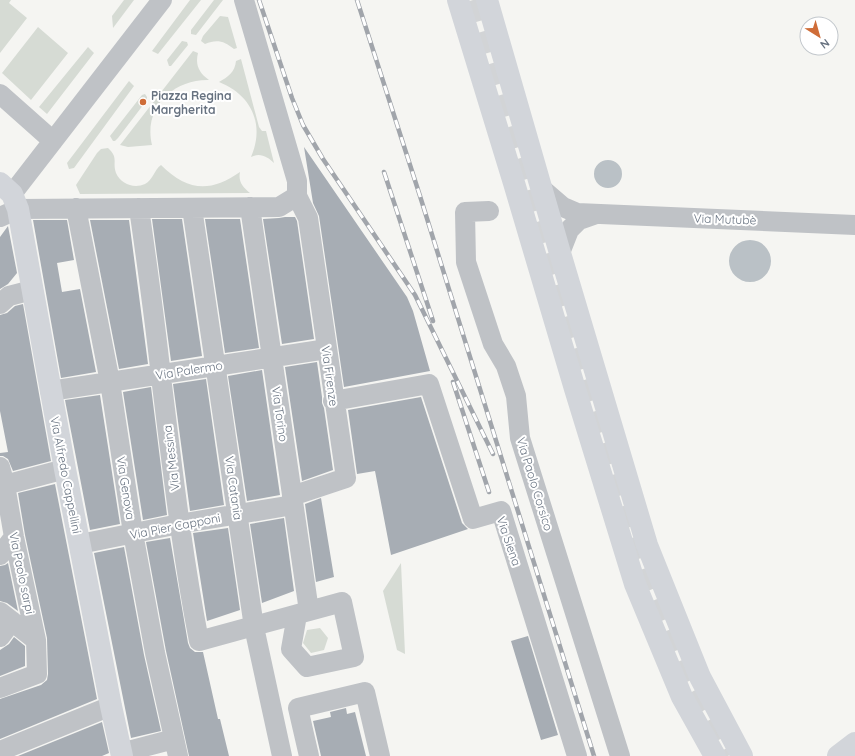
<svg xmlns="http://www.w3.org/2000/svg" width="855" height="756" viewBox="0 0 855 756" font-family="Quicksand,sans-serif">
<style>
.green{fill:#d6dbd4}
.water{fill:#bac1c6}
.building{fill:#a7adb4}
.lines{fill:none;stroke-linecap:round;stroke-linejoin:round}
.primary-tunnel{stroke:#d2d4d6;stroke-width:22;stroke-dasharray:22 11;stroke-linecap:butt}
.street{stroke:#bfc2c6;stroke-width:20}
.secondary{stroke:#d2d5da;stroke-width:22}
.rail-casing{stroke:#a1a5ab;stroke-width:4.5}
.rail{stroke:#fff;stroke-width:3;stroke-dasharray:9;stroke-linecap:butt}
.poi-dot{fill:#cf6d38;stroke:#fff;stroke-width:1.5}
.labels{text-anchor:middle;dominant-baseline:central;stroke-width:4;stroke-linejoin:round;paint-order:stroke}
.poi-label{font-size:12px;font-weight:bold;fill:#677280;stroke:#fff;text-anchor:start}
.street-label{font-size:12px;fill:#677280;stroke:#fff}
</style>
<rect width="100%" height="100%" fill="#f5f5f2"/>
<path class="green" d="M0 0H11L9 3 27 18 0 53Z
M124 0H134L113 28 112 16Z
M190 0H201L158 54 152 51Z
M214 0H223L196 35 191 34V30Z
M220 16 228 17 237 48 234 49C224 41 217 39 205 44L201 41 203 36Z
M38 27 68 53 31 100 2 73Z
M182 41 187 42 188 45 171 66H169L167 60Z
M88 47 94 53 47 114 39 107Z
M193 51 198 53C195 65 199 73 209 80 173 79 143 108 152 145L128 147 120 145Z
M241 59 259 127 262 131H266L274 163C268 157 260 152 251 157 265 125 252 95 219 82 228 77 235 72 236 61Z
M129 81 134 86 74 168 69 169 67 163Z
M145 94 147 97V100L118 138 115 141H113L110 136 142 95Z
M108 148C119 158 112 162 116 173 121 184 134 189 145 184 153 180 154 170 161 165 187 191 210 193 240 172 238 182 243 187 250 193L80 194 76 185 97 153 101 149Z
M401 563 405 654 397 650 383 591Z
M320 628 328 638 324 650 311 653 303 643 307 630Z"/>
<path class="water" d="M594 174a14 14 0 1 1 28 0a14 14 0 1 1-28 0Z
M729 261a21 21 0 1 1 42 0a21 21 0 1 1-42 0Z"/>
<path class="building" d="M304 147 407 297 413 311 430 371 344 387 319 216 313 203Z
M285 217H295L297 221 314 339 282 344 263 219 279 218Z
M152 219H182L202 356 171 361Z
M205 219H240L259 348 225 353Z
M33 220H67L74 260 57 263 62 292 80 289 96 372 61 378Z
M90 220H129L148 364 119 369Z
M8 226 17 273 8 284 0 289V237Z
M23 304 51 461 13 471 8 459 3 456H0V453L8 452 0 411V315L7 313 15 306Z
M317 362 322 397V403L324 408 333 470 302 481 285 367Z
M262 370 280 495 247 501 228 376Z
M206 379 224 505 190 511 173 384Z
M151 387 167 515 143 520 123 392Z
M100 395 120 524 90 530 65 400Z
M421 397 462 523 468 529 391 555 375 471 357 474 348 410Z
M55 484 97 699 0 739V699L41 685 47 680 48 674 47 638 25 535 18 493Z
M321 498 334 577 316 582 305 504Z
M284 518 294 591 262 603 250 524Z
M228 528 240 610 207 621 193 533Z
M170 538 188 643 190 648 195 652H203L218 719H220L229 756H189L166 651 146 542Z
M124 547 144 655 161 731 131 738 94 553Z
M8 563 18 611 7 603 0 601V566L5 565Z
M528 636 558 735 541 740 511 641Z
M14 637 25 646V666L0 676V650L9 644Z
M346 708 347 714 355 712 366 756H321L313 721 331 717 330 712Z
M102 722 109 753 102 756H18Z"/>
<g class="lines">
<path class="primary-tunnel" d="M473 0 586 385 644 572 690 685 728 756"/>
<path class="street" d="M244 0 297 181V196L308 218 346 478 292 496
M0 94 53 141
M541 188 563 207 577 213 855 225
M12 194 162 0
M250 207 309 611
M76 208 110 382 133 533 155 653 178 756
M139 208C147 264 155 320 161 377 172 465 182 554 199 641L342 602 354 657 307 667 291 649 297 615
M192 208 254 627 282 756
M489 211 465 212 466 262 493 344 506 366 516 396 520 438 620 756
M0 217 18 209 279 207 297 196
M560 253 569 230 579 220 596 214
M0 304 9 296 32 290
M50 391 327 349
M333 401 429 384 473 519 501 511 577 756
M0 467 5 485 14 537 36 640 37 674 0 688
M5 485 65 469
M80 544 179 524 293 505
M0 555 14 537
M0 612 36 640
M0 637 12 621
M0 751 111 706
M121 753 174 739
M309 756 298 708 365 692 380 756"/>
<path class="secondary" d="M458 0 514 183 575 389 635 584 682 697 715 756
M487 0 560 253 647 545 700 677 742 756
M0 183 12 194 18 209 65 469 111 706 122 756
M838 756 855 743"/>
<g class="rail-casing">
<path id="rail" d="M259 0 292 98 303 125 323 159 415 295 493 454
M357 0 420 196 594 756
M384 172 433 321
M453 382 489 492"/>
</g>
<use href="#rail" class="rail"/>
</g>
<circle class="poi-dot" cx="143" cy="102" r="4"/>
<g class="labels">
<g class="poi-label">
<text x="151" y="95">Piazza Regina<tspan x="151" dy="14">Margherita</tspan></text>
</g>
<g class="street-label">
<text transform="translate(725 219) rotate(2)">Via Mutubè</text>
<text transform="translate(189 370) rotate(-9)">Via Palermo</text>
<text transform="translate(330 376) rotate(82)">Via Firenze</text>
<text transform="translate(280 414) rotate(82)">Via Torino</text>
<text transform="translate(171 458) rotate(-97)">Via Messina</text>
<text transform="translate(66 475) rotate(79)">Via Alfredo Cappellini</text>
<text transform="translate(535 484) rotate(73)">Via Paolo Corsico</text>
<text transform="translate(126 488) rotate(81)">Via Genova</text>
<text transform="translate(234 488) rotate(82)">Via Catania</text>
<text transform="translate(175 526) rotate(-11)">Via Pier Capponi</text>
<text transform="translate(509 541) rotate(71)">Via Siena</text>
<text transform="translate(22 573) rotate(78)">Via Paolo sarpi</text>
</g>
</g>
<g transform="translate(819 36) rotate(143)"><circle r="19" fill="#ffffff" stroke="#c2c7cc"/>
<path d="M0-3L7 15L0 10L-7 15Z" fill="#cf6d38"/>
<text y="-6" font-size="11" font-weight="bold" text-anchor="middle" fill="#677280">N</text>
</g>
</svg>
